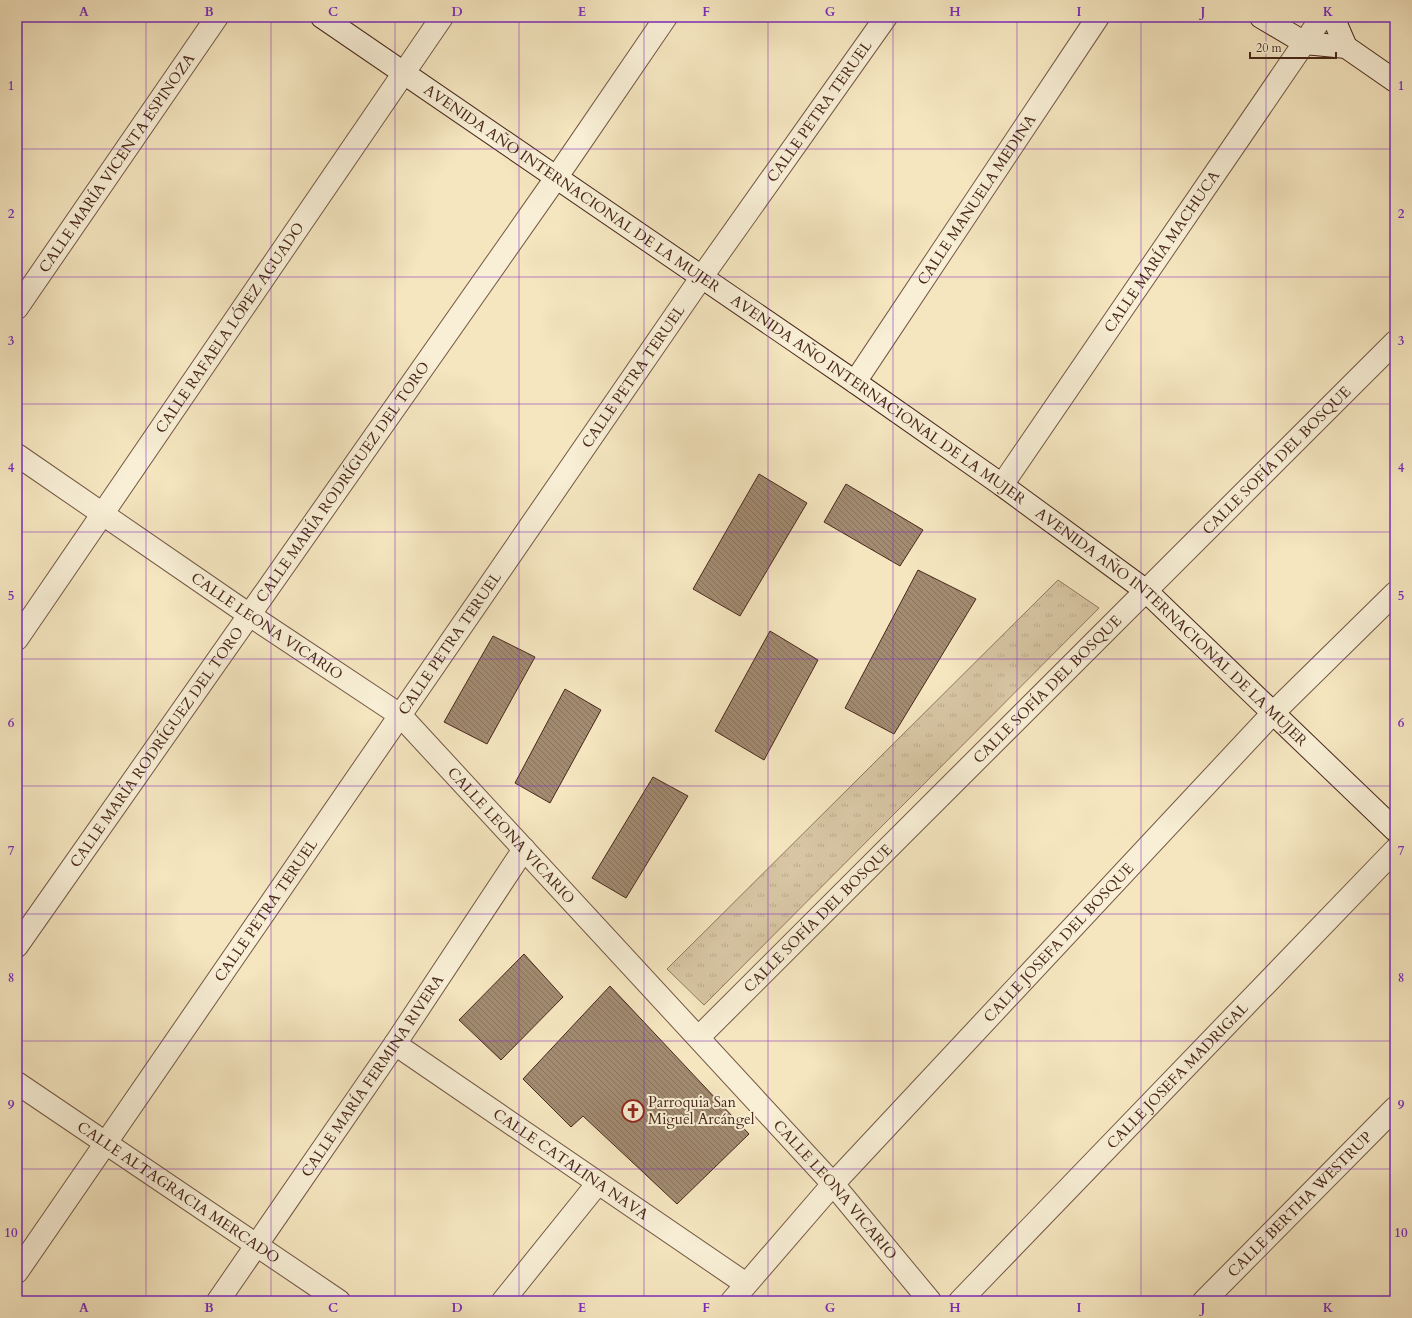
<svg xmlns="http://www.w3.org/2000/svg" width="1412" height="1318" viewBox="0 0 1412 1318" font-family="Cardo,serif">
<style>
.park{fill:url(#park-tufts);stroke:#907760}
.building{fill:url(#building-back-hatch);stroke:#49281b}
.lines{fill:none;stroke-linecap:round;stroke-linejoin:round}
.street-casing{stroke:#745844;stroke-width:24}
.secondary-casing{stroke:#49281b;stroke-width:24}
.street{stroke:#f8efd6;stroke-width:22}
.secondary{stroke:#f8efd6;stroke-width:22}
.grid{fill:none;stroke:#7b2cbf;stroke-width:1;stroke-opacity:0.55}
.labels{text-anchor:middle;dominant-baseline:central;stroke-width:4;stroke-linejoin:round;paint-order:stroke}
.street-label{font-size:15px;fill:#49281b;stroke:#f8efd6}
.poi-label{font-size:15px;fill:#49281b;stroke:#f8efd6;text-anchor:start}
.neatline{fill:none;stroke:#7b2cbf;stroke-width:1.5}
.grid-label{font-size:13px;text-anchor:middle;font-weight:bold;fill:#7b2cbf}
</style>
<defs>
<pattern id="park-tufts" width="24" height="20" patternUnits="userSpaceOnUse"><rect width="24" height="20" fill="#d8c6a4"/><path d="M3 7l-1-3M5 7V3M7 7l1-3M15 17l-1-3M17 17v-4M19 17l1-3" fill="none" stroke="#bbaa8d"/></pattern>
<pattern id="building-back-hatch" width="6" height="6" patternUnits="userSpaceOnUse"><rect width="6" height="6" fill="#a28b71"/><path d="M-1 5l2 2M0 0l6 6M5-1l2 2" fill="none" stroke="#86725c"/></pattern>
</defs>
<rect width="100%" height="100%" fill="#f5e6c0"/>
<filter id="stains"><feTurbulence type="fractalNoise" baseFrequency=".005" numOctaves="4"/><feColorMatrix values="0 0 0 0 .2 0 0 0 0 .09 0 0 0 0 .02 0 0 0 .5 -.17"/></filter>
<radialGradient id="worn" r=".72"><stop offset=".6" stop-color="#630" stop-opacity="0"/><stop offset="1" stop-color="#630" stop-opacity=".3"/></radialGradient>
<path class="park" d="M1058 580 1099 608 704 1005 667 969Z"/>
<path class="building" d="M759 474 807 503 740 616 693 589Z
M846 484 923 530 900 566 824 522Z
M918 570 976 599 894 734 845 708Z
M770 631 818 660 764 760 715 731Z
M493 636 535 657 487 744 444 722Z
M565 689 601 710 550 803 515 783Z
M653 777 688 796 626 898 592 878Z
M524 954 563 997 501 1060 459 1020Z
M610 986 749 1134 677 1204 583 1116 571 1127 523 1079Z"/>
<g class="lines">
<g class="street-casing">
<g id="street">
<path id="s1" d="M17 308 217 17"/>
<path id="s2" d="M855 382 1098 17"/>
<path id="s3" d="M17 455 248 614 400 715 833 1184 930 1301"/>
<path id="s4" d="M1002 485 1322 17"/>
<path id="s5" d="M17 639 442 17"/>
<path id="s6" d="M17 946 556 178 666 17"/>
<path id="s7" d="M699 1037 1395 342"/>
<path id="s8" d="M395 1044 746 1284"/>
<path id="s9" d="M17 1083 339 1301"/>
<path id="s10" d="M17 1272 701 278 886 17"/>
<path id="s11" d="M218 1301 395 1044 524 849"/>
<path d="M503 1301 598 1183"/>
<path id="s12" d="M732 1301 833 1184 1273 713 1395 593"/>
<path id="s13" d="M960 1301 1395 850"/>
<path id="s14" d="M1204 1301 1395 1108"/>
</g>
</g>
<g class="secondary-casing">
<g id="secondary">
<path id="s15" d="M322 17 855 382 1002 485 1145 590 1395 830"/>
<path d="M1261 17 1305 43 1346 47 1395 81"/>
<path d="M1333 17 1346 47"/>
</g>
</g>
<use href="#street" class="street"/>
<use href="#secondary" class="secondary"/>
</g>
<path class="grid" d="M146 17V1301M271 17V1301M395 17V1301M519 17V1301M644 17V1301M768 17V1301M893 17V1301M1017 17V1301M1141 17V1301M1266 17V1301M17 149H1395M17 277H1395M17 404H1395M17 532H1395M17 659H1395M17 786H1395M17 914H1395M17 1041H1395M17 1169H1395"/>
<defs>
<g id="church-ring" transform="scale(1.15)"><circle r="9.5" fill="#f8efd6" stroke="#8f2418" stroke-width="1.5"/><path d="M-1.2-6h2.4v3.5h3.3v2.4h-3.3V6h-2.4V-.1h-3.3v-2.4h3.3Z" fill="#8f2418"/></g>
</defs>
<g fill-rule="evenodd">
<use href="#church-ring" x="633" y="1111"/>
</g>
<g class="labels">
<g class="street-label">
<text stroke="none"><textPath href="#s10" startOffset="1411">CALLE PETRA TERUEL</textPath></text>
<text stroke="none"><textPath href="#s1" startOffset="176">CALLE MARÍA VICENTA ESPINOZA</textPath></text>
<text stroke="none"><textPath href="#s15" startOffset="303">AVENIDA AÑO INTERNACIONAL DE LA MUJER</textPath></text>
<text stroke="none"><textPath href="#s2" startOffset="219">CALLE MANUELA MEDINA</textPath></text>
<text stroke="none"><textPath href="#s4" startOffset="283">CALLE MARÍA MACHUCA</textPath></text>
<text stroke="none"><textPath href="#s5" startOffset="377">CALLE RAFAELA LÓPEZ AGUADO</textPath></text>
<text stroke="none"><textPath href="#s10" startOffset="1087">CALLE PETRA TERUEL</textPath></text>
<text stroke="none"><textPath href="#s15" startOffset="675">AVENIDA AÑO INTERNACIONAL DE LA MUJER</textPath></text>
<text stroke="none"><textPath href="#s7" startOffset="816">CALLE SOFÍA DEL BOSQUE</textPath></text>
<text stroke="none"><textPath href="#s6" startOffset="567">CALLE MARÍA RODRÍGUEZ DEL TORO</textPath></text>
<text stroke="none"><textPath href="#s3" startOffset="303">CALLE LEONA VICARIO</textPath></text>
<text stroke="none"><textPath href="#s15" startOffset="1047">AVENIDA AÑO INTERNACIONAL DE LA MUJER</textPath></text>
<text stroke="none"><textPath href="#s10" startOffset="763">CALLE PETRA TERUEL</textPath></text>
<text stroke="none"><textPath href="#s7" startOffset="492">CALLE SOFÍA DEL BOSQUE</textPath></text>
<text stroke="none"><textPath href="#s6" startOffset="243">CALLE MARÍA RODRÍGUEZ DEL TORO</textPath></text>
<text stroke="none"><textPath href="#s3" startOffset="627">CALLE LEONA VICARIO</textPath></text>
<text stroke="none"><textPath href="#s10" startOffset="439">CALLE PETRA TERUEL</textPath></text>
<text stroke="none"><textPath href="#s7" startOffset="168">CALLE SOFÍA DEL BOSQUE</textPath></text>
<text stroke="none"><textPath href="#s12" startOffset="485">CALLE JOSEFA DEL BOSQUE</textPath></text>
<text stroke="none"><textPath href="#s13" startOffset="313">CALLE JOSEFA MADRIGAL</textPath></text>
<text stroke="none"><textPath href="#s11" startOffset="273">CALLE MARÍA FERMINA RIVERA</textPath></text>
<text stroke="none"><textPath href="#s8" startOffset="213">CALLE CATALINA NAVA</textPath></text>
<text stroke="none"><textPath href="#s3" startOffset="1107">CALLE LEONA VICARIO</textPath></text>
<text stroke="none"><textPath href="#s9" startOffset="195">CALLE ALTAGRACIA MERCADO</textPath></text>
<text stroke="none"><textPath href="#s14" startOffset="136">CALLE BERTHA WESTRUP</textPath></text>
</g>
<g class="poi-label">
<text x="648" y="1102">Parroquia San<tspan x="648" dy="17">Miguel Arcángel</tspan></text>
</g>
</g>
<rect width="1412" height="1318" fill="none" stroke="#f5e6c0" stroke-width="44"/>
<path d="M1250 52v6h86v-6" fill="none" stroke="#49281b" stroke-width="2"/>
<text x="1256" y="52" font-size="12" fill="#49281b" stroke="#f8efd6" stroke-width="3" paint-order="stroke">20 m</text>
<rect x="22" y="22" width="1368" height="1274" class="neatline"/>
<g class="grid-label">
<text x="84" y="16">A</text>
<text x="209" y="16">B</text>
<text x="333" y="16">C</text>
<text x="457" y="16">D</text>
<text x="582" y="16">E</text>
<text x="706" y="16">F</text>
<text x="830" y="16">G</text>
<text x="955" y="16">H</text>
<text x="1079" y="16">I</text>
<text x="1203" y="16">J</text>
<text x="1328" y="16">K</text>
<text x="11" y="90">1</text>
<text x="1401" y="90">1</text>
<text x="11" y="218">2</text>
<text x="1401" y="218">2</text>
<text x="11" y="345">3</text>
<text x="1401" y="345">3</text>
<text x="11" y="472">4</text>
<text x="1401" y="472">4</text>
<text x="11" y="600">5</text>
<text x="1401" y="600">5</text>
<text x="11" y="727">6</text>
<text x="1401" y="727">6</text>
<text x="11" y="855">7</text>
<text x="1401" y="855">7</text>
<text x="11" y="982">8</text>
<text x="1401" y="982">8</text>
<text x="11" y="1109">9</text>
<text x="1401" y="1109">9</text>
<text x="11" y="1237">10</text>
<text x="1401" y="1237">10</text>
<text x="84" y="1312">A</text>
<text x="209" y="1312">B</text>
<text x="333" y="1312">C</text>
<text x="457" y="1312">D</text>
<text x="582" y="1312">E</text>
<text x="706" y="1312">F</text>
<text x="830" y="1312">G</text>
<text x="955" y="1312">H</text>
<text x="1079" y="1312">I</text>
<text x="1203" y="1312">J</text>
<text x="1328" y="1312">K</text>
</g>
<rect width="100%" height="100%" filter="url(#stains)"/>
<rect width="100%" height="100%" fill="url(#worn)"/>
</svg>
